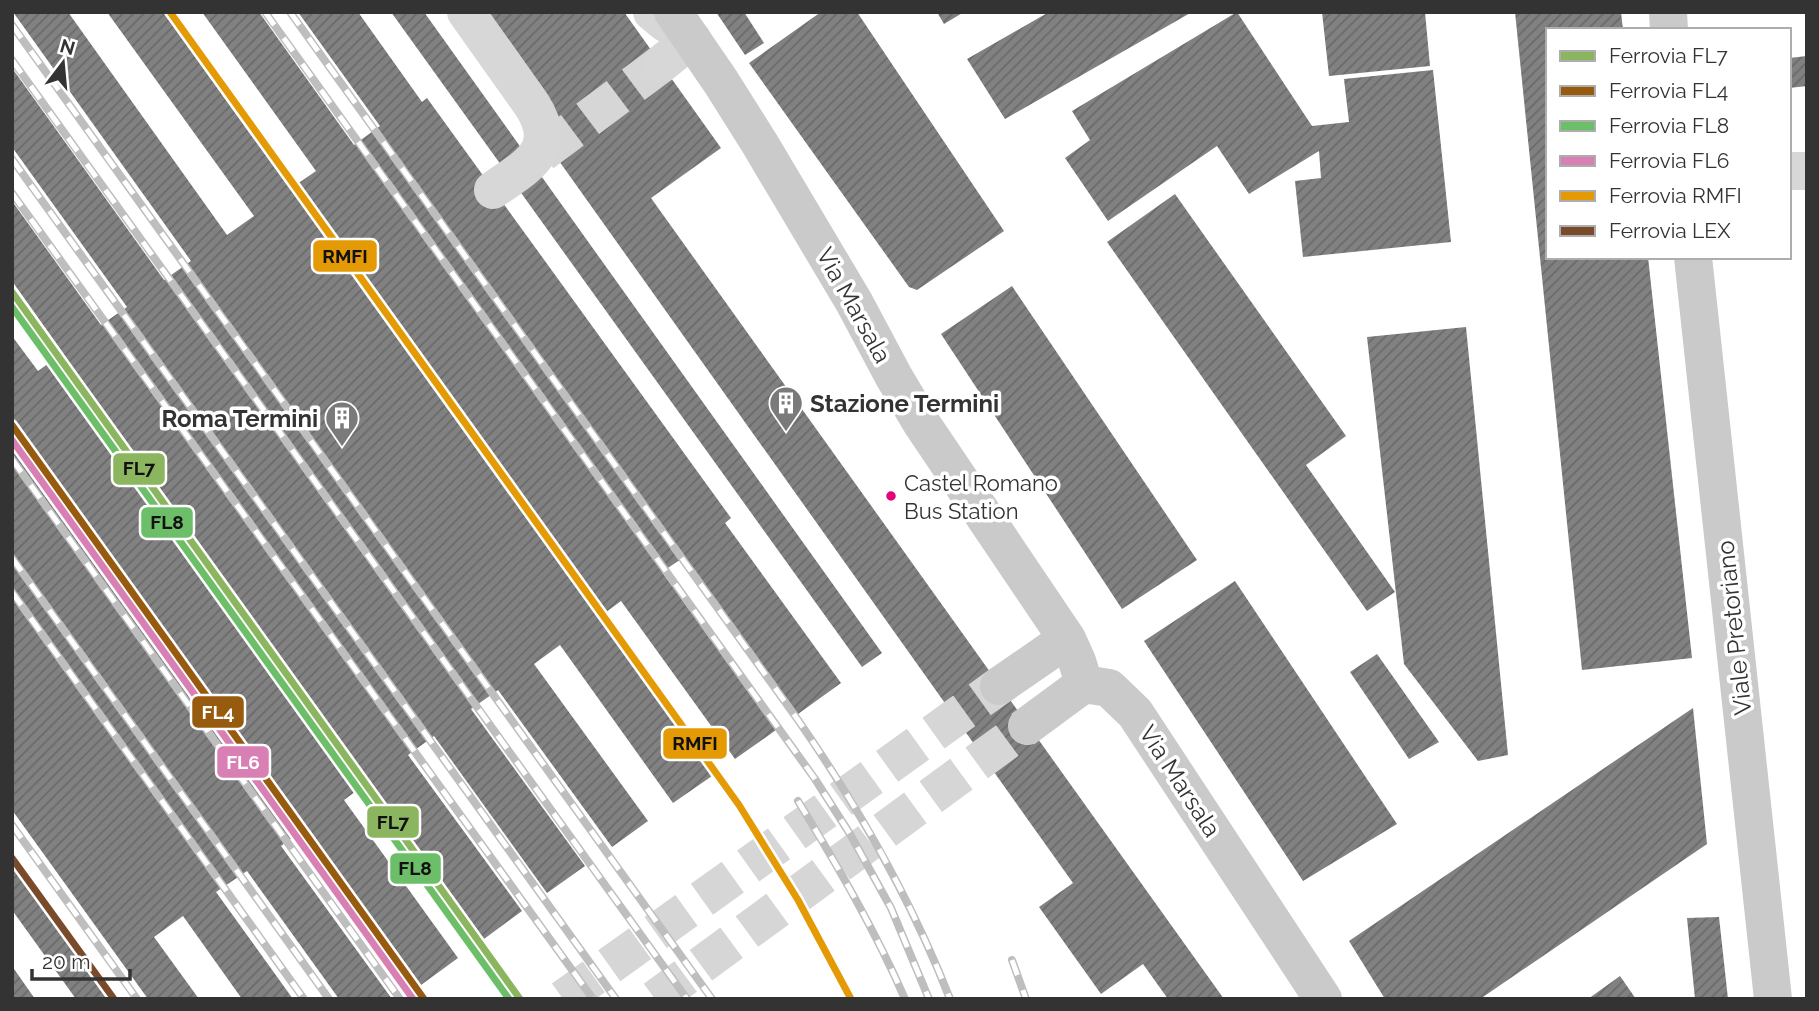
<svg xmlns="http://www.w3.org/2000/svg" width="1819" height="1011" viewBox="0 0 1819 1011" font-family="Raleway,sans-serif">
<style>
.building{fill:url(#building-hatch)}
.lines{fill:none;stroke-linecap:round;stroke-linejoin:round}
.minor-tunnel{stroke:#d6d6d6;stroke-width:38;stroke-dasharray:38 19;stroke-linecap:butt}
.major-tunnel{stroke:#d6d6d6;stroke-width:38;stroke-dasharray:38 19;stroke-linecap:butt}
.minor{stroke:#d7d7d7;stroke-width:38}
.major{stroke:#cacaca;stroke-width:38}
.rail-casing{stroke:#bebebe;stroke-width:8}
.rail{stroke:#fff;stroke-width:5;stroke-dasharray:16;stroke-linecap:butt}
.rail-1-casing{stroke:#fff;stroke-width:12}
.rail-2-casing{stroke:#fff;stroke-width:12}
.rail-3-casing{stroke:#fff;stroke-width:12}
.rail-4-casing{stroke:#fff;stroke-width:12}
.rail-5-casing{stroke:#fff;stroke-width:12}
.rail-6-casing{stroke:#fff;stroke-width:12}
.rail-1{stroke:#8bb55e;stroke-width:7}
.rail-2{stroke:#965b0e;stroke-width:7}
.rail-3{stroke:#6cbf68;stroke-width:7}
.rail-4{stroke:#d880b4;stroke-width:7}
.rail-5{stroke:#e39a05;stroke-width:7}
.rail-6{stroke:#7a4b2a;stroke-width:7}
.bus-dot{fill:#e5007d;stroke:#fff;stroke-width:2.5}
.labels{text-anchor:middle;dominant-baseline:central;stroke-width:7;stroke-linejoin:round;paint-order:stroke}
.bus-label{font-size:22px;fill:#333;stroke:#fff;text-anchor:start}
.street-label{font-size:24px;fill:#333;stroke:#fff}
.poi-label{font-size:24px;font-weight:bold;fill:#333;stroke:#fff;text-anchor:start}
.line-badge{stroke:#fff;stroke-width:2.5}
.badge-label{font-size:19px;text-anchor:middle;font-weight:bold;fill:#fff}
.pale-badge-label{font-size:19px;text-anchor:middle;font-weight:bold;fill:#111}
</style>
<defs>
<pattern id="building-hatch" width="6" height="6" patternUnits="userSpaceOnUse" patternTransform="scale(1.75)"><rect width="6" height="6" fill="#818181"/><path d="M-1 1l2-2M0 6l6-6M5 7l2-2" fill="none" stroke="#6a6a6a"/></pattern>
</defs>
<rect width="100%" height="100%" fill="#fff"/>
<path class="building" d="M13 12H68L227 235 254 216 107 12H163L290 189 316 171 202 12H259L354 145 380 126 298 12H358L422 102 427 98 731 518 725 523 841 683 798 714 684 557 662 572 776 730 735 759 621 601 598 618 712 776 673 803 560 645 534 664 648 821 612 847 498 690 471 709 585 866 547 893 434 736 408 755 522 911 484 939 370 781 344 800 458 958 421 985 307 827 281 846 392 999H339L247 871 216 892 293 999H242L183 916 154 937 199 999H148L12 810V336L38 371 63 353 12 281V201L101 325 127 307 12 147V68L164 280 191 261Z
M391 12H424L882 653 862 667Z
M453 12H624L721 148 651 198 1224 999H1168L1143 964 1101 994 1039 907 1073 883Z
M716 12H744L764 43 745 55Z
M821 12H857L1004 231 917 290 909 287 749 63Z
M937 12H964L944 24Z
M1049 12H1192L1005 119 967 59Z
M1237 12 1312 126 1349 122 1344 79 1433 70 1451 242 1303 257 1295 181 1321 178 1319 151 1249 194 1217 146 1108 221 1065 158 1090 140 1072 111Z
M1322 12H1425L1430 66 1329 76Z
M1515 12H1621L1623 30H1548V257H1648L1692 658 1582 670Z
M1807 56V86L1789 88V58Z
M1175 194 1346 436 1306 465 1395 592 1367 611 1107 242Z
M1012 286 1197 560 1122 609 941 334Z
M1466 327 1508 755 1478 761 1404 664 1367 337Z
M1235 581 1397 824 1303 881 1144 641Z
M1377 654 1439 742 1409 759 1350 672Z
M1693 708 1707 844 1480 999H1385L1349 941Z
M12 866 107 999H76L12 910Z
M1719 917 1728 999H1695L1687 918Z
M12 966 35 999H12Z
M1620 976 1636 999H1588Z"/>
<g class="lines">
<path class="minor-tunnel" d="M542 153 661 64"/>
<path class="major-tunnel" d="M563 999 999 686
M655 999 1027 726"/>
<path class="minor" d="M466 12 532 105C561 150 527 166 493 190
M652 12 664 22 692 39 661 64
M1789 171H1807"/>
<path class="major" d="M673 12 721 82 760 144 854 302 894 377 922 424 1067 639 1077 661 1084 684 1109 688 1135 713 1323 999
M1668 12 1669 30
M1693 257 1773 999
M999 686 1067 639
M1027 726 1084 684"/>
<g class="rail-casing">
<path id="rail" d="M265 12 815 779 850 834 891 908 929 999
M290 12 798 720C859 808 911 899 950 999
M12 25 712 999
M12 60 687 999
M12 159 616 999
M12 193 593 999
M12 459 400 999
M12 558 329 999
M12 592 304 999
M798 801C837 865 875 930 905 999
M12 825 137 999
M1012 960 1026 999"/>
</g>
<use href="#rail" class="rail"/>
<g class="rail-1-casing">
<path id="rail-1" d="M12 292 520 999"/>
</g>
<g class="rail-2-casing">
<path id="rail-2" d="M12 425 424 999"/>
</g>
<g class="rail-3-casing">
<path id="rail-3" d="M12 307 509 999"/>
</g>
<g class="rail-4-casing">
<path id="rail-4" d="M12 440 413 999"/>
</g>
<g class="rail-5-casing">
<path id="rail-5" d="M170 12 739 805 798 900 851 999"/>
</g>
<g class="rail-6-casing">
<path id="rail-6" d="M12 858 114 999"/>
</g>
<use href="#rail-1" class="rail-1"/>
<use href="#rail-2" class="rail-2"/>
<use href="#rail-3" class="rail-3"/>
<use href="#rail-4" class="rail-4"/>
<use href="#rail-5" class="rail-5"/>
<use href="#rail-6" class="rail-6"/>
</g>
<defs>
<g id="building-pin" transform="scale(1.75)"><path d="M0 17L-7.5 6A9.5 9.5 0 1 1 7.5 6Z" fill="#7a7a7a" stroke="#fff"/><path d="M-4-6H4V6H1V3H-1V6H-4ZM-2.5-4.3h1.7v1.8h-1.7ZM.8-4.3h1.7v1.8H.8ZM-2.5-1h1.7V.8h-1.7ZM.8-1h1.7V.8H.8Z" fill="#fff"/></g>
</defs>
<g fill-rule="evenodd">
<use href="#building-pin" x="786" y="403"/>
<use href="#building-pin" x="342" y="418"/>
</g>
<circle class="bus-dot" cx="891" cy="496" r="6"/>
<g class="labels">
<g class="bus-label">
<text x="904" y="483">Castel Romano<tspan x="904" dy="28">Bus Station</tspan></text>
</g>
<g class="street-label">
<text transform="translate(854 305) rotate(61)">Via Marsala</text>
<text transform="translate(1734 628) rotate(-96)">Viale Pretoriano</text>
<text transform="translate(1180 781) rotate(57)">Via Marsala</text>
</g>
<g class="poi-label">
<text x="810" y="403">Stazione Termini</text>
<text x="318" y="418" text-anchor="end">Roma Termini</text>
</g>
</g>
<g class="line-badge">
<rect x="312" y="239" width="66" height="34" rx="7" fill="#e39a05"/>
<rect x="112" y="452" width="54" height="34" rx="7" fill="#8bb55e"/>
<rect x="140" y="506" width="54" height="33" rx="7" fill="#6cbf68"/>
<rect x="191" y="695" width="54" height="34" rx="7" fill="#965b0e"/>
<rect x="662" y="727" width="66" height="33" rx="7" fill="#e39a05"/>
<rect x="216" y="745" width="54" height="34" rx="7" fill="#d880b4"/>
<rect x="366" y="805" width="54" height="34" rx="7" fill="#8bb55e"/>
<rect x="389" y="852" width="53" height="33" rx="7" fill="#6cbf68"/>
</g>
<g class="badge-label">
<text x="218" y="719">FL4</text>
<text x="243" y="769">FL6</text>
</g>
<g class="pale-badge-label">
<text x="345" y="263">RMFI</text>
<text x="139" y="475">FL7</text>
<text x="167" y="529">FL8</text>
<text x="695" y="750">RMFI</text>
<text x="393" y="829">FL7</text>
<text x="415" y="875">FL8</text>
</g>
<rect width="1819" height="1011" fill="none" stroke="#333333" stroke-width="28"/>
<rect x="1546" y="28" width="245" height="231" fill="#ffffff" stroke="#adadad" stroke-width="2"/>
<rect x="1560" y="51" width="35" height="10" fill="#8bb55e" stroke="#adadad" stroke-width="2"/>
<text x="1609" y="63" font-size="21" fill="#333333">Ferrovia FL7</text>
<rect x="1560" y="86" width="35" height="10" fill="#965b0e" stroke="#adadad" stroke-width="2"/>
<text x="1609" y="98" font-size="21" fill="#333333">Ferrovia FL4</text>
<rect x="1560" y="121" width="35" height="10" fill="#6cbf68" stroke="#adadad" stroke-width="2"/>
<text x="1609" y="133" font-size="21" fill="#333333">Ferrovia FL8</text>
<rect x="1560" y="156" width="35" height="10" fill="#d880b4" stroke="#adadad" stroke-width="2"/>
<text x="1609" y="168" font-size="21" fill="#333333">Ferrovia FL6</text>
<rect x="1560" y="191" width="35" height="10" fill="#e39a05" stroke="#adadad" stroke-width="2"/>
<text x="1609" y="203" font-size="21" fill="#333333">Ferrovia RMFI</text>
<rect x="1560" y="226" width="35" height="10" fill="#7a4b2a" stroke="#adadad" stroke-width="2"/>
<text x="1609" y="238" font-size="21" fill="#333333">Ferrovia LEX</text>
<g transform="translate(63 63) rotate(16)" stroke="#ffffff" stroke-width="5" paint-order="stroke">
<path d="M0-5L12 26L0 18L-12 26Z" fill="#333333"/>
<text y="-10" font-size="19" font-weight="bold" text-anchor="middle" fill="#333333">N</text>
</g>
<path d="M32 969v10h98v-10" fill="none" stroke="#333333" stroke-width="3.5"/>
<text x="42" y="969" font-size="21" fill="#333333" stroke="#ffffff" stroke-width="5" paint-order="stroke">20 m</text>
</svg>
